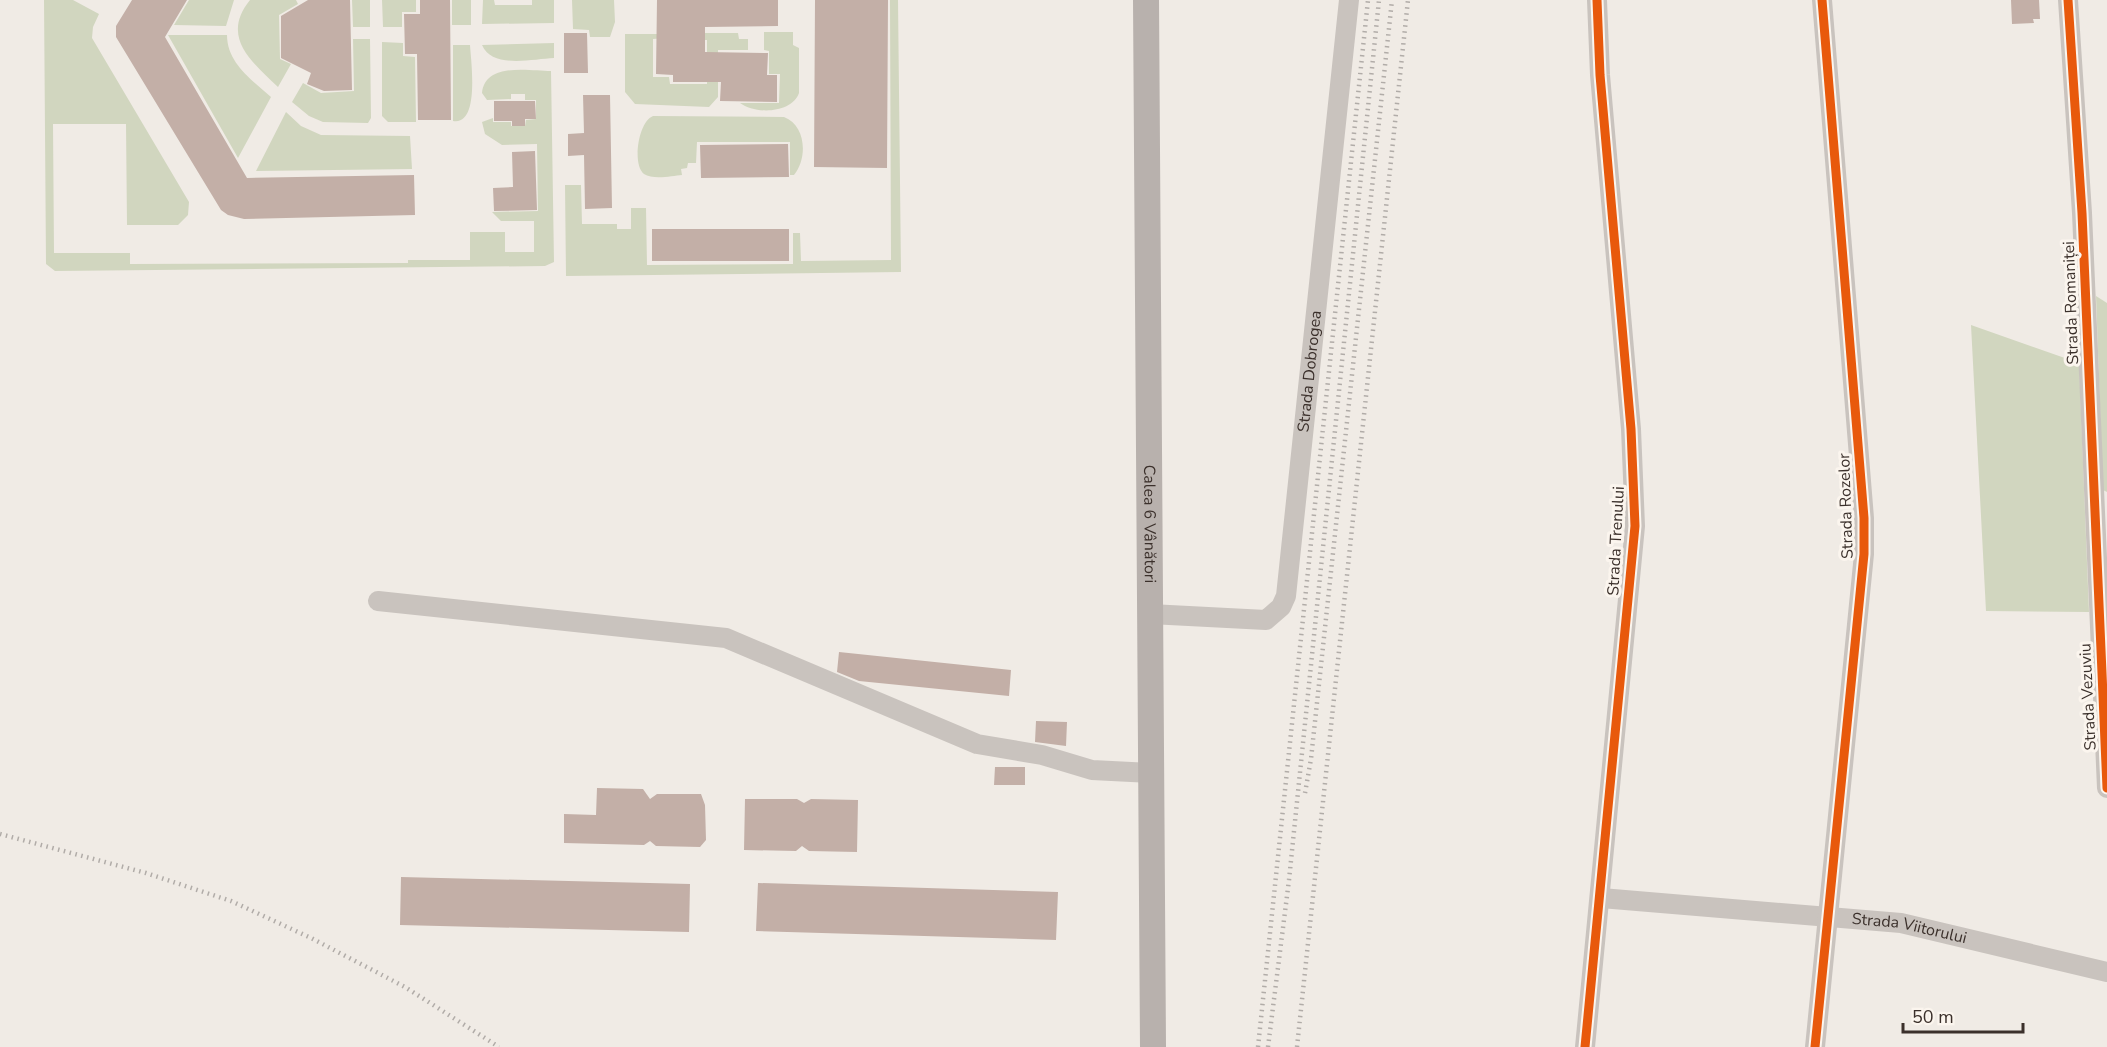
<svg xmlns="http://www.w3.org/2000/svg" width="2107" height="1047" viewBox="0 0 2107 1047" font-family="'Nunito Sans',sans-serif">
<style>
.green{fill:#d1d6bf}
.building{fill:#c3afa7}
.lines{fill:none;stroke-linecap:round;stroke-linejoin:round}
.minor{stroke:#c9c3be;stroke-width:20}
.major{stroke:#b8b1ad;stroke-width:26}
.rail{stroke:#b1aca8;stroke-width:4.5;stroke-dasharray:1.5 4.5;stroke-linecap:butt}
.cycleway-casing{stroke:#fbf5ee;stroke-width:13}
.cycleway{stroke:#e8590c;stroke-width:9}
.labels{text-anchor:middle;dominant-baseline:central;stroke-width:6;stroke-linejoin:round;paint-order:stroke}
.street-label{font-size:16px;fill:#3b302b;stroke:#fbf5ee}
</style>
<rect width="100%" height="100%" fill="#f0ebe5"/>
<path class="green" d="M44 0H73L99 14 93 27 92 38 189 202 188 215 178 225H127L126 124H53L54 253H130V264L408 263V260H470V232H505V252H534V221H501L492 212 538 211 537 144 502 145 485 134 482 122 493 118V122H511V126H525L526 120 536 119V100H525V94H511V99L487 100 482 93C485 62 529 71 551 71L554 262 545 266 55 271 46 264Z
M189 0H234L226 26 174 25Z
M250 0H296L298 4 279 15 280 59 291 64 278 87C252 62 220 37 250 0Z
M352 0H370V27H353Z
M382 0H416V12H402V27H383Z
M452 0H471V25H452Z
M483 0H494L495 5H532V0H554V23L482 24Z
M572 0H614L615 22 610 37H590L589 30 573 29Z
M890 0H898L901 272 566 276 565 185H581L582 224H617V229H631V208H646L647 265 793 264V233H800L801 261 891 260Z
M764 32H793V45L799 48V93C792 113 756 115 740 103H779L780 74H769V51L764 50Z
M681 33H738L739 39H748V50H718V97L709 107 635 104 625 92V34H666V38L653 39V77H669L670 84H707V40H681Z
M168 35H227C227 63 252 80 271 97L238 158Z
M353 39H370L371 118 368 123 323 122 309 116 292 102 303 83 321 93 354 91Z
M382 42 403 43V56L415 57 416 122H388L382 116Z
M554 43V58C532 59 492 69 482 45Z
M453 45H470C471 61 480 126 453 121Z
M286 112 301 126 321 135 410 136 412 169 256 171Z
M653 116 784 117C806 125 808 158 794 175H790V142H697L696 163H688L687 168 681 169 682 175C672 176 653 180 644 174 632 165 638 122 653 116Z
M2096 296 2107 303V492L2103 490Z
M1971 325 2079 363 2089 612 1986 611Z"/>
<path class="building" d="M132 0H187L165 37 247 178 414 175 415 215 244 219 228 215 221 210 116 37V26Z
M308 0H350L352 90 324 91 307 84 311 73 281 58V16Z
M420 0H450L451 120H418L417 54H405L404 14H420Z
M657 0H778V26L705 27V52L768 53 767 75H777V102L720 101 721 82H673V75L656 74Z
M815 0H888L887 168 814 167Z
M2011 0H2039L2040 19H2033L2034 23 2012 24Z
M564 33H587L588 73H564Z
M583 95H610L612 208 585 209 584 155 568 156V134L584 133Z
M494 101H535L536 119H525V126H512V121H494Z
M788 144 789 177 701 178 700 145Z
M535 151 537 210 494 211 493 188 513 187 512 152Z
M652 229H789V261H652Z
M839 652 1011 670 1009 696 859 681 837 672Z
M1036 721 1067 722 1066 746 1035 742Z
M995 767H1025V785H994Z
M597 788 643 789 650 799 657 794H701L705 805 706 840 700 847 656 846 650 841 644 845 564 843V814L596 815Z
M745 799H797L804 803 811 799 858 800 857 852 809 851 802 846 796 851 744 850Z
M401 877 690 884 689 932 400 925Z
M758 883 1058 892 1056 940 756 931Z"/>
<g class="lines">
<g class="minor">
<path d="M2068 0 2082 213 2107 788"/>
<path d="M378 601 726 638 977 744 1042 755 1092 770 1151 773"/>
<path id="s1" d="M1150 614 1266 620 1281 607 1286 596 1349 0"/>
<path id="s2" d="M1601 898 1901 923 2107 972"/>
<path d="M1585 1047 1635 526 1631 429 1600 75 1597 0"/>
<path d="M1815 1047 1864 554V518L1822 0"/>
</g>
<path class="major" id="s3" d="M1146 0 1153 1047"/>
<path class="rail" d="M1305 793 1311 759 1392 0
M0 834 146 873 231 901 311 938 405 987 499 1047
M1258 1047 1368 0
M1268 1047 1289 880 1379 0
M1297 1047 1408 0"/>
<g class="cycleway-casing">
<path id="cycleway" d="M2068 0 2082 213 2107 788
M1585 1047 1635 526 1631 429 1600 75 1597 0
M1815 1047 1864 554V518L1822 0"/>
</g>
<use href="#cycleway" class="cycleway"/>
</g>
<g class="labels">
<g class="street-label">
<text transform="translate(2071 303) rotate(-92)">Strada Romaniței</text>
<text stroke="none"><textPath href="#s1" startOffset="374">Strada Dobrogea</textPath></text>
<text transform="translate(1846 506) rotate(-92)">Strada Rozelor</text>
<text stroke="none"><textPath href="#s3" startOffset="524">Calea 6 Vânători</textPath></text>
<text transform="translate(1616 541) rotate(-87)">Strada Trenului</text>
<text transform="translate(2088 697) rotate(-93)">Strada Vezuviu</text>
<text stroke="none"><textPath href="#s2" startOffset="310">Strada Viitorului</textPath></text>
</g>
</g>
<path d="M1903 1023v9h120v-9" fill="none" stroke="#3b302b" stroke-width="3"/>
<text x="1912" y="1023" font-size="18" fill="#3b302b" stroke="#fbf5ee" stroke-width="4.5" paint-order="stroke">50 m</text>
</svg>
